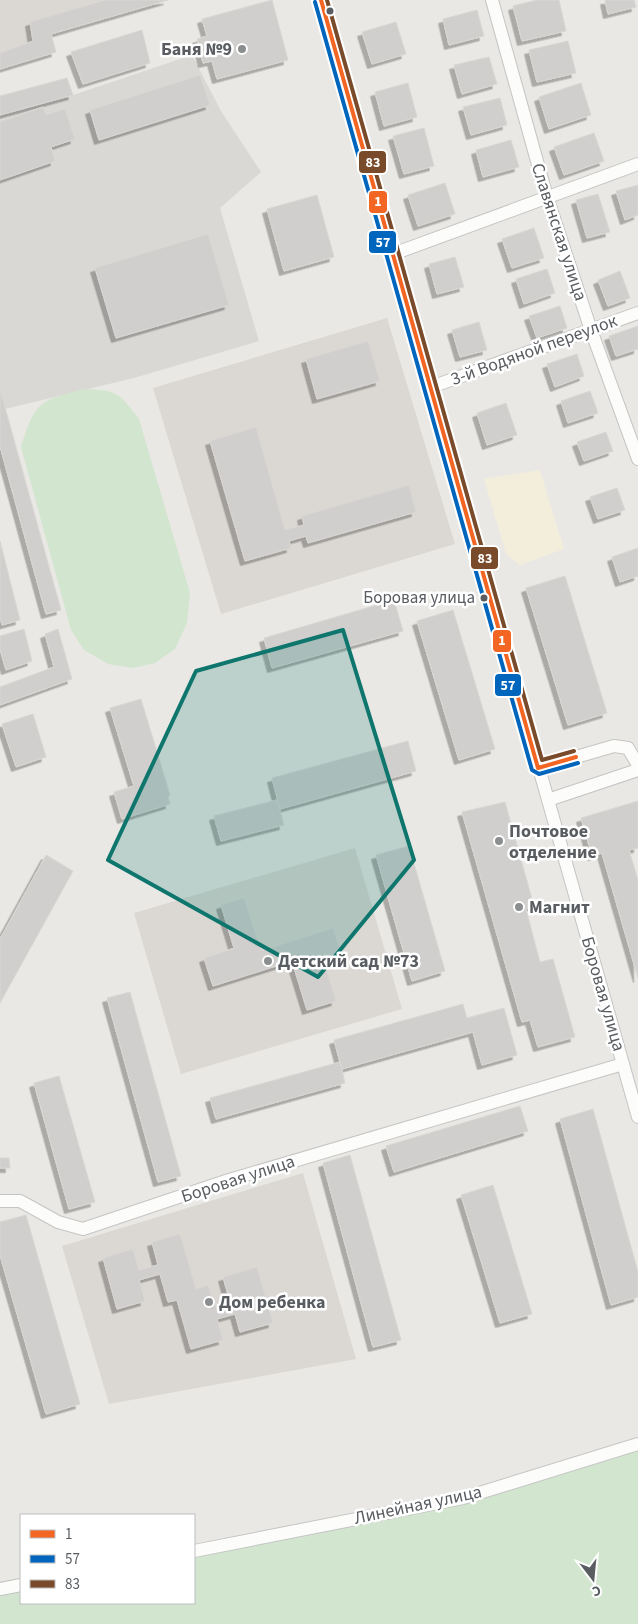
<svg xmlns="http://www.w3.org/2000/svg" width="638" height="1624" viewBox="0 0 638 1624" font-family="'Source Sans 3',sans-serif">
<style>
.commercial{fill:#f3eddc}
.industrial{fill:#dad8d5}
.education{fill:#dbd8d3}
.green{fill:#d2e5cf}
.building{fill:#d0cfcd;stroke:#d8d7d3;filter:url(#shadow)}
.lines{fill:none;stroke-linecap:round;stroke-linejoin:round}
.street-casing{stroke:#c5c5c5;stroke-width:14}
.street{stroke:#fcfcfb;stroke-width:12}
.bus-1-casing{stroke:#fff;stroke-width:8}
.bus-2-casing{stroke:#fff;stroke-width:8}
.bus-3-casing{stroke:#fff;stroke-width:8}
.bus-1{stroke:#f26522;stroke-width:4}
.bus-2{stroke:#0065bd;stroke-width:4}
.bus-3{stroke:#7a4b2a;stroke-width:4}
.marked{fill:#0f766e;fill-opacity:0.2;stroke:#0f766e;stroke-width:4;stroke-linejoin:round}
.bus-dot{fill:#595d61;stroke:#fff;stroke-width:2}
.poi-dot{fill:#8b8e8f;stroke:#fff;stroke-width:2}
.labels{text-anchor:middle;dominant-baseline:central;stroke-width:5;stroke-linejoin:round;paint-order:stroke}
.bus-label{font-size:17px;fill:#595d61;stroke:#fff;text-anchor:end}
.poi-label{font-size:18px;font-weight:bold;fill:#595d61;stroke:#fff;text-anchor:start}
.street-label{font-size:18px;fill:#595d61;stroke:#fff}
.line-badge{stroke:#fff;stroke-width:2}
.badge-label{font-size:14px;text-anchor:middle;font-weight:bold;fill:#fff}
</style>
<defs>
<filter id="shadow"><feDropShadow dx="-4.5" dy="4.5" stdDeviation="0" flood-color="#0004"/></filter>
</defs>
<rect width="100%" height="100%" fill="#e9e8e4"/>
<path class="commercial" d="M540 470 564 549 520 565 506 554 484 479Z"/>
<path class="industrial" d="M192 55 221 111 261 172 220 208 259 341 134 378 5 409 0 389V115L73 95Z"/>
<path class="education" d="M0 0H105L30 22 33 41 0 53Z
M387 318 455 544 221 614 153 388Z
M355 848 402 1009 181 1074 134 913Z
M303 1173 356 1359 109 1404 62 1246Z"/>
<path class="green" d="M85 389C118 390 120 394 139 419L190 593 187 623 175 649 155 663 133 668 108 664 84 650 71 630 21 447C35 402 39 400 85 389Z
M638 1444V1624H0V1589L21 1585V1603H194V1551L463 1498Z"/>
<path class="building" d="M105 0H168L51 34 56 52 0 69V53L33 41 30 22Z
M272 0 288 60 217 79 212 61 203 63 197 39 207 36 202 19Z
M537 0H559L566 31 522 41 513 6Z
M605 0H634L636 7 608 14Z
M477 10 484 36 449 45 443 19Z
M396 22 406 54 372 64 362 32Z
M142 30 150 63 83 84 71 52Z
M568 41 576 73 537 82 529 50Z
M489 57 497 84 462 94 454 65Z
M200 75 210 105 99 140 90 110Z
M67 78 73 95 0 115V96Z
M408 83 417 117 384 126 375 92Z
M581 83 591 115 549 129 539 97Z
M500 98 507 125 471 135 463 107Z
M43 107 46 115 65 109 75 139 51 147 55 161 0 180V122Z
M424 128 434 166 404 174 393 136Z
M594 133 604 161 564 175 554 147Z
M511 140 519 167 483 177 476 150Z
M445 183 455 214 418 226 408 195Z
M638 185V215L625 220 616 191Z
M598 194 610 232 587 238 576 200Z
M317 195 334 257 284 271 267 209Z
M534 228 544 258 512 268 502 239Z
M208 234 229 305 116 338 95 268Z
M455 257 464 287 437 294 429 264Z
M547 269 555 293 524 304 516 279Z
M620 271 630 298 608 306 598 280Z
M560 306 567 328 537 338 529 316Z
M479 322 487 350 460 357 452 330Z
M638 326V349L616 356 609 336Z
M368 341 380 381 317 399 306 359Z
M577 354 584 376 555 387 547 364Z
M0 389 61 610 46 614 0 446Z
M590 391 598 413 568 423 561 401Z
M506 403 517 435 487 445 477 413Z
M256 427 285 530 304 525 302 516 409 485 416 512 308 543 306 536 289 541 291 548 245 561 210 441Z
M606 432 613 451 584 461 577 442Z
M617 488 625 510 598 519 590 497Z
M0 541 20 620 2 625 0 616Z
M638 548V576L620 582 612 557Z
M565 576 607 713 568 725 526 588Z
M394 600 403 631 272 668 264 638Z
M453 610 495 749 459 760 417 621Z
M24 629 32 661 6 670 0 649V636Z
M58 629 72 679 0 705V687L54 667 45 634Z
M141 699 170 795 168 796 170 804 122 819 114 792 134 786 110 708Z
M33 714 46 757 16 767 2 724Z
M408 741 416 771 280 809 272 778Z
M277 800 284 825 221 841 214 816Z
M638 801V848L629 850 638 880V978L602 853 592 856 581 818Z
M505 802 534 906 526 909 540 962 553 959 575 1037 538 1047 530 1020 522 1022 462 812Z
M409 846 445 971 412 981 376 855Z
M46 855 73 871 0 1003V939Z
M244 898 261 951 333 928 341 953 323 958 336 1001 307 1010 292 961 213 986 204 958 234 948 221 905Z
M130 992 181 1176 158 1182 107 998Z
M463 1004 467 1018 504 1008 517 1055 482 1065 473 1032 342 1069 334 1040Z
M340 1062 345 1083 216 1119 210 1098Z
M59 1076 95 1202 69 1209 34 1083Z
M520 1106 528 1131 394 1172 386 1146Z
M593 1109 638 1272V1297L611 1305 560 1119Z
M350 1155 401 1340 373 1347 323 1163Z
M0 1158H9L10 1168H0Z
M493 1185 532 1314 500 1323 461 1195Z
M26 1215 80 1404 46 1414 0 1255V1222Z
M180 1234 196 1289 208 1285 214 1306 230 1302 223 1277 257 1267 273 1323 240 1332 235 1314 217 1319 223 1340 191 1349 177 1300 168 1302 160 1274 139 1280 145 1301 117 1309 103 1258 133 1249 139 1270 158 1265 152 1242Z"/>
<g class="lines">
<g class="street-casing">
<path id="street" d="M321 0 638 1117
M492 0 547 197 591 330 638 459
M393 254 638 164
M431 387 638 313
M538 768 614 746 628 748 638 765
M548 800 638 770
M0 1201H20L58 1222 83 1229 229 1180 623 1064
M194 1551 463 1498 638 1444
M0 1589 21 1585"/>
</g>
<use href="#street" class="street"/>
<g class="bus-1-casing">
<path id="bus-1" d="M321 0 538 768 576 757"/>
</g>
<g class="bus-2-casing">
<path id="bus-2" d="M315 2 532 770 539 774 578 763"/>
</g>
<g class="bus-3-casing">
<path id="bus-3" d="M327 0 542 760 574 751"/>
</g>
<use href="#bus-1" class="bus-1"/>
<use href="#bus-2" class="bus-2"/>
<use href="#bus-3" class="bus-3"/>
</g>
<path class="marked" d="M343 630 414 860 318 977 108 860 196 671Z"/>
<g class="bus-dot">
<circle cx="330" cy="11" r="4.5"/>
<circle cx="484" cy="598" r="4.5"/>
</g>
<g class="poi-dot">
<circle cx="242" cy="49" r="5"/>
<circle cx="499" cy="841" r="5"/>
<circle cx="519" cy="907" r="5"/>
<circle cx="268" cy="961" r="5"/>
<circle cx="209" cy="1302" r="5"/>
</g>
<g class="labels">
<g class="bus-label">
<text x="475" y="598">Боровая улица</text>
</g>
<g class="poi-label">
<text x="232" y="49" text-anchor="end">Баня №9</text>
<text x="509" y="831">Почтовое<tspan x="509" dy="21">отделение</tspan></text>
<text x="529" y="907">Магнит</text>
<text x="278" y="961">Детский сад №73</text>
<text x="219" y="1302">Дом ребенка</text>
</g>
<g class="street-label">
<text transform="translate(559 232) rotate(72)">Славянская улица</text>
<text transform="translate(534 350) rotate(-20)">3-й Водяной переулок</text>
<text transform="translate(603 994) rotate(74)">Боровая улица</text>
<text transform="translate(238 1179) rotate(-18)">Боровая улица</text>
<text transform="translate(418 1505) rotate(-12)">Линейная улица</text>
</g>
</g>
<g class="line-badge">
<rect x="358" y="150" width="29" height="24" rx="5" fill="#7a4b2a"/>
<rect x="368" y="190" width="20" height="24" rx="5" fill="#f26522"/>
<rect x="368" y="230" width="29" height="24" rx="5" fill="#0065bd"/>
<rect x="470" y="546" width="29" height="24" rx="5" fill="#7a4b2a"/>
<rect x="492" y="629" width="20" height="24" rx="5" fill="#f26522"/>
<rect x="494" y="673" width="28" height="24" rx="5" fill="#0065bd"/>
</g>
<g class="badge-label">
<text x="373" y="167">83</text>
<text x="378" y="206">1</text>
<text x="383" y="247">57</text>
<text x="485" y="563">83</text>
<text x="502" y="645">1</text>
<text x="508" y="690">57</text>
</g>
<rect x="20" y="1514" width="175" height="90" fill="#ffffff" stroke="#bdbec0"/>
<rect x="30" y="1530" width="25" height="8" fill="#f26522" stroke="#bdbec0"/>
<text x="65" y="1539" font-size="15" fill="#595d61">1</text>
<rect x="30" y="1555" width="25" height="8" fill="#0065bd" stroke="#bdbec0"/>
<text x="65" y="1564" font-size="15" fill="#595d61">57</text>
<rect x="30" y="1580" width="25" height="8" fill="#7a4b2a" stroke="#bdbec0"/>
<text x="65" y="1589" font-size="15" fill="#595d61">83</text>
<g transform="translate(593 1579) rotate(164)" stroke="#ffffff" stroke-width="4" paint-order="stroke">
<path d="M0-4L9 19L0 12L-9 19Z" fill="#595d61"/>
<text y="-8" font-size="14" font-weight="bold" text-anchor="middle" fill="#595d61">С</text>
</g>
</svg>
